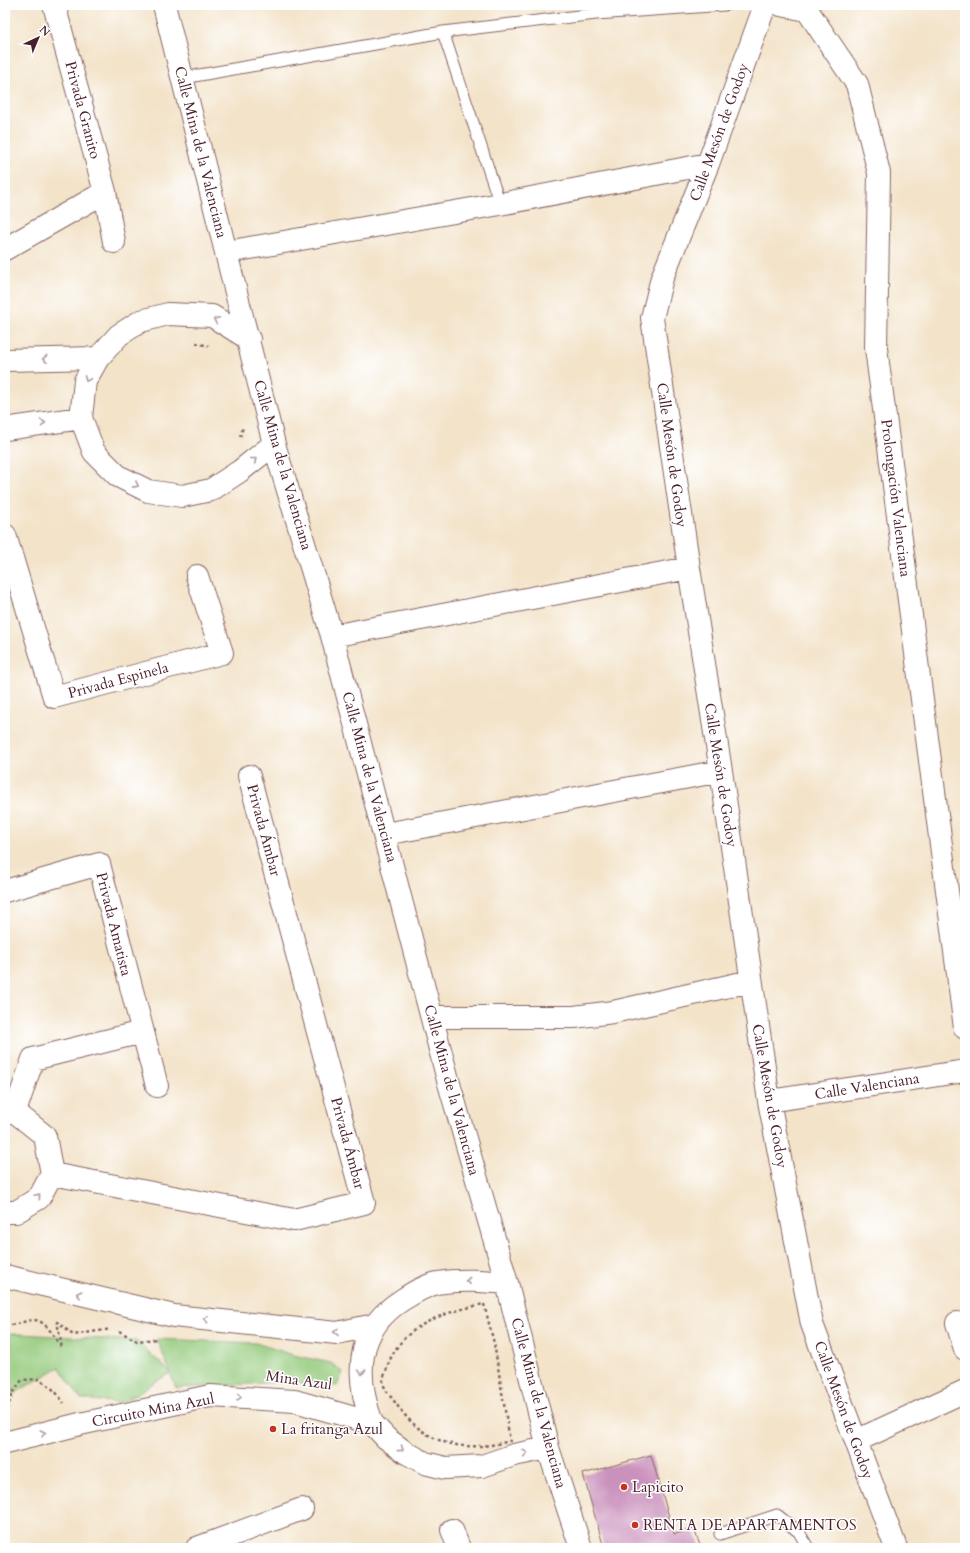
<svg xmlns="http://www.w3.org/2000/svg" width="970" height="1553" viewBox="0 0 970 1553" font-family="Cardo,serif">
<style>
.green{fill:#94ca7b;stroke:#6f7453}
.building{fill:#ca91bc}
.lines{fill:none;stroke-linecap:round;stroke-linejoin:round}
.lane-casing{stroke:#856462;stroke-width:13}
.street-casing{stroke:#856462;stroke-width:24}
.path{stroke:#856462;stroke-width:2.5;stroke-dasharray:3 3;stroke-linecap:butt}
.lane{stroke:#fff;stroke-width:11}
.street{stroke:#fff;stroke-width:22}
.oneway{stroke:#ae9aa0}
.poi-dot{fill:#c8321e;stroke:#fff;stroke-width:1.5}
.labels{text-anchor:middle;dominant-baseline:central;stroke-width:3;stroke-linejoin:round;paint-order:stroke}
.street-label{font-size:15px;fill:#4a1f2b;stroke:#fff}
.poi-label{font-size:15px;fill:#4a1f2b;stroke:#fff;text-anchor:start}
</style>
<rect width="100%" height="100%" fill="#fff"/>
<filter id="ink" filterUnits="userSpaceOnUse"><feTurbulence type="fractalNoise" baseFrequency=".025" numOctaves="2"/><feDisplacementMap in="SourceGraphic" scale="8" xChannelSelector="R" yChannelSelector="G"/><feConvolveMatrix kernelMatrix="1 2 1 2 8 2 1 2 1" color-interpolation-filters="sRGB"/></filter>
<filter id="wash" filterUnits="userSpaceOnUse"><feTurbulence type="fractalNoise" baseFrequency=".012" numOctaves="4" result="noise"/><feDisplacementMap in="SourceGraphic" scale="16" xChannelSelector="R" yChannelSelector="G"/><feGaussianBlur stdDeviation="0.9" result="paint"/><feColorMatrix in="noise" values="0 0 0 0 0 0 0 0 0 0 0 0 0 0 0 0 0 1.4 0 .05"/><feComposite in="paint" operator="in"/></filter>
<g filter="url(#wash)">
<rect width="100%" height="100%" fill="#f3e3c9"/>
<path class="green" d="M5 1333 137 1341 170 1372 157 1339 256 1343 293 1355 331 1363 343 1372 337 1386 287 1382 176 1388 170 1373 121 1403 81 1399 59 1367 5 1399Z"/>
<g id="blocks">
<path class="building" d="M651 1455 674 1534 694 1529 701 1548H604L583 1474Z"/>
</g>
</g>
<g filter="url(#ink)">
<use href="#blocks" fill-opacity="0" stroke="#856462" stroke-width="1"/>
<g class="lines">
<g class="lane-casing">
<path id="lane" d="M443 32 500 204
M183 78 443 32 596 14 725 5
M720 1534 777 1515 799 1532 808 1548"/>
</g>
<g class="street-casing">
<path id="street" d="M54 5 105 192 114 242
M164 5 274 444 332 636 448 1080 507 1283 548 1448 581 1548
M765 5 708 164 662 278 652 318 689 568 721 771 769 1101 812 1324 896 1548
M781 5 807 10 857 84 879 173 876 348 965 1028
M5 249 105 192
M227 252 500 204 708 164
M249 339 212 316 168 314 141 321 119 335 98 358 85 381 81 418 94 452 118 476 148 491 182 496 211 490 240 471 274 444
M5 360 98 358
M5 429 81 418
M5 535 54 697 222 653 197 576
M332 636 689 568
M385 834 721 771
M5 891 99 864 157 1086
M432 1017H574L613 1012 751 981
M769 1101 965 1071
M5 1112H15L45 1136 52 1174 39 1198 16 1212H5
M15 1112 33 1059 142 1032
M52 1174 294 1220 364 1203 249 776
M5 1276 174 1316 337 1333 374 1325
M957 1323 965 1349
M372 1423C355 1376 355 1330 402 1300 413 1293 424 1286 437 1283 460 1279 484 1281 507 1283
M856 1441 965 1391
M5 1443 80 1424 210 1396 295 1401 372 1423 386 1438 405 1452 425 1463 445 1468 482 1466 514 1455 548 1448
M452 1530 459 1548
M197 1548 302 1509"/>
</g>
<path class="path" d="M196 343 209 346
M240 437 243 427
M484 1304 494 1343 510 1441C464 1453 426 1446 397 1405 393 1399 384 1390 383 1382 383 1377 387 1369 388 1365 402 1324 446 1312 484 1304Z
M5 1325C15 1326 23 1321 33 1320 46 1319 55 1339 62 1348L57 1322 73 1335 111 1329
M119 1331 137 1341 157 1339
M5 1415 13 1392 22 1380 39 1379 55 1391 64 1403"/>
<use href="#lane" class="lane"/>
<use href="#street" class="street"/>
</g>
<defs><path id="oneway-chevron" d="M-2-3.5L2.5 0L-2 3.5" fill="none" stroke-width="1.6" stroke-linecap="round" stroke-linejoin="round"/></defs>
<g class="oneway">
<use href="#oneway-chevron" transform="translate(216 320) rotate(-153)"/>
<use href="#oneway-chevron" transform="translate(45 359) rotate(179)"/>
<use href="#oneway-chevron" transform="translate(87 379) rotate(112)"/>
<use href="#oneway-chevron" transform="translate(43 423) rotate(-8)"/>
<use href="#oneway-chevron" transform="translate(254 460) rotate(-38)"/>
<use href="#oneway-chevron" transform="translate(136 485) rotate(28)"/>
<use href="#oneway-chevron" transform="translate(38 1196) rotate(-49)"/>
<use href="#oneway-chevron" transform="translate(468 1281) rotate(176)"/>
<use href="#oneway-chevron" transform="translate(79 1294) rotate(-167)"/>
<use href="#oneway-chevron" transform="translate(206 1319) rotate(-174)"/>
<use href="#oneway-chevron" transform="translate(336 1332) rotate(178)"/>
<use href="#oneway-chevron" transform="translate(362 1372) rotate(89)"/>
<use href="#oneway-chevron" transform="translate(239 1397) rotate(3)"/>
<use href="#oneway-chevron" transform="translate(43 1433) rotate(-14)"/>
<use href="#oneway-chevron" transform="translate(401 1449) rotate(36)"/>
<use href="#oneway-chevron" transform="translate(525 1453) rotate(-10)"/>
</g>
</g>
<g class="poi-dot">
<circle cx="273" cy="1429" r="4"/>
<circle cx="624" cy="1487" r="4"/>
<circle cx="635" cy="1525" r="4"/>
</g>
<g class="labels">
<g class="street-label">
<text transform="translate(83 110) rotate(75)">Privada Granito</text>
<text transform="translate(719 132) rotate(-70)">Calle Mesón de Godoy</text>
<text transform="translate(201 152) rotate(76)">Calle Mina de la Valenciana</text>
<text transform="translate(672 455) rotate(82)">Calle Mesón de Godoy</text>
<text transform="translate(283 465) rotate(74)">Calle Mina de la Valenciana</text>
<text transform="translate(896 498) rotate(83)">Prolongación Valenciana</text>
<text transform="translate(118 680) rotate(-15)">Privada Espinela</text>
<text transform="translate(721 775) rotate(81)">Calle Mesón de Godoy</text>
<text transform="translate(370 777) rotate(75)">Calle Mina de la Valenciana</text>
<text transform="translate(264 830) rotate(75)">Privada Ámbar</text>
<text transform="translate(114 924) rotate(76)">Privada Amatista</text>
<text transform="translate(867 1086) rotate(-9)">Calle Valenciana</text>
<text transform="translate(452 1090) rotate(75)">Calle Mina de la Valenciana</text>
<text transform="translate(770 1096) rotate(80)">Calle Mesón de Godoy</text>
<text transform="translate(348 1143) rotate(75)">Privada Ámbar</text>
<text transform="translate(299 1380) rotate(8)">Mina Azul</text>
<text transform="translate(539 1403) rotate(75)">Calle Mina de la Valenciana</text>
<text transform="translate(153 1410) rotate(-11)">Circuito Mina Azul</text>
<text transform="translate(844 1410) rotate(70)">Calle Mesón de Godoy</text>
</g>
<g class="poi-label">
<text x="281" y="1429">La fritanga Azul</text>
<text x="632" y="1487">Lapicito</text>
<text x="643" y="1525">RENTA DE APARTAMENTOS</text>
</g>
</g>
<rect width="970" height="1553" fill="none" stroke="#fff" stroke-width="20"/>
<g transform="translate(38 38) rotate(44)" stroke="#ffffff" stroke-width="3" paint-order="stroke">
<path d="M0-3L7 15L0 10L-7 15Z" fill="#4a1f2b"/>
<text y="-6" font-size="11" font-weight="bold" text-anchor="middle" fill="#4a1f2b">N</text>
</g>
</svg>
